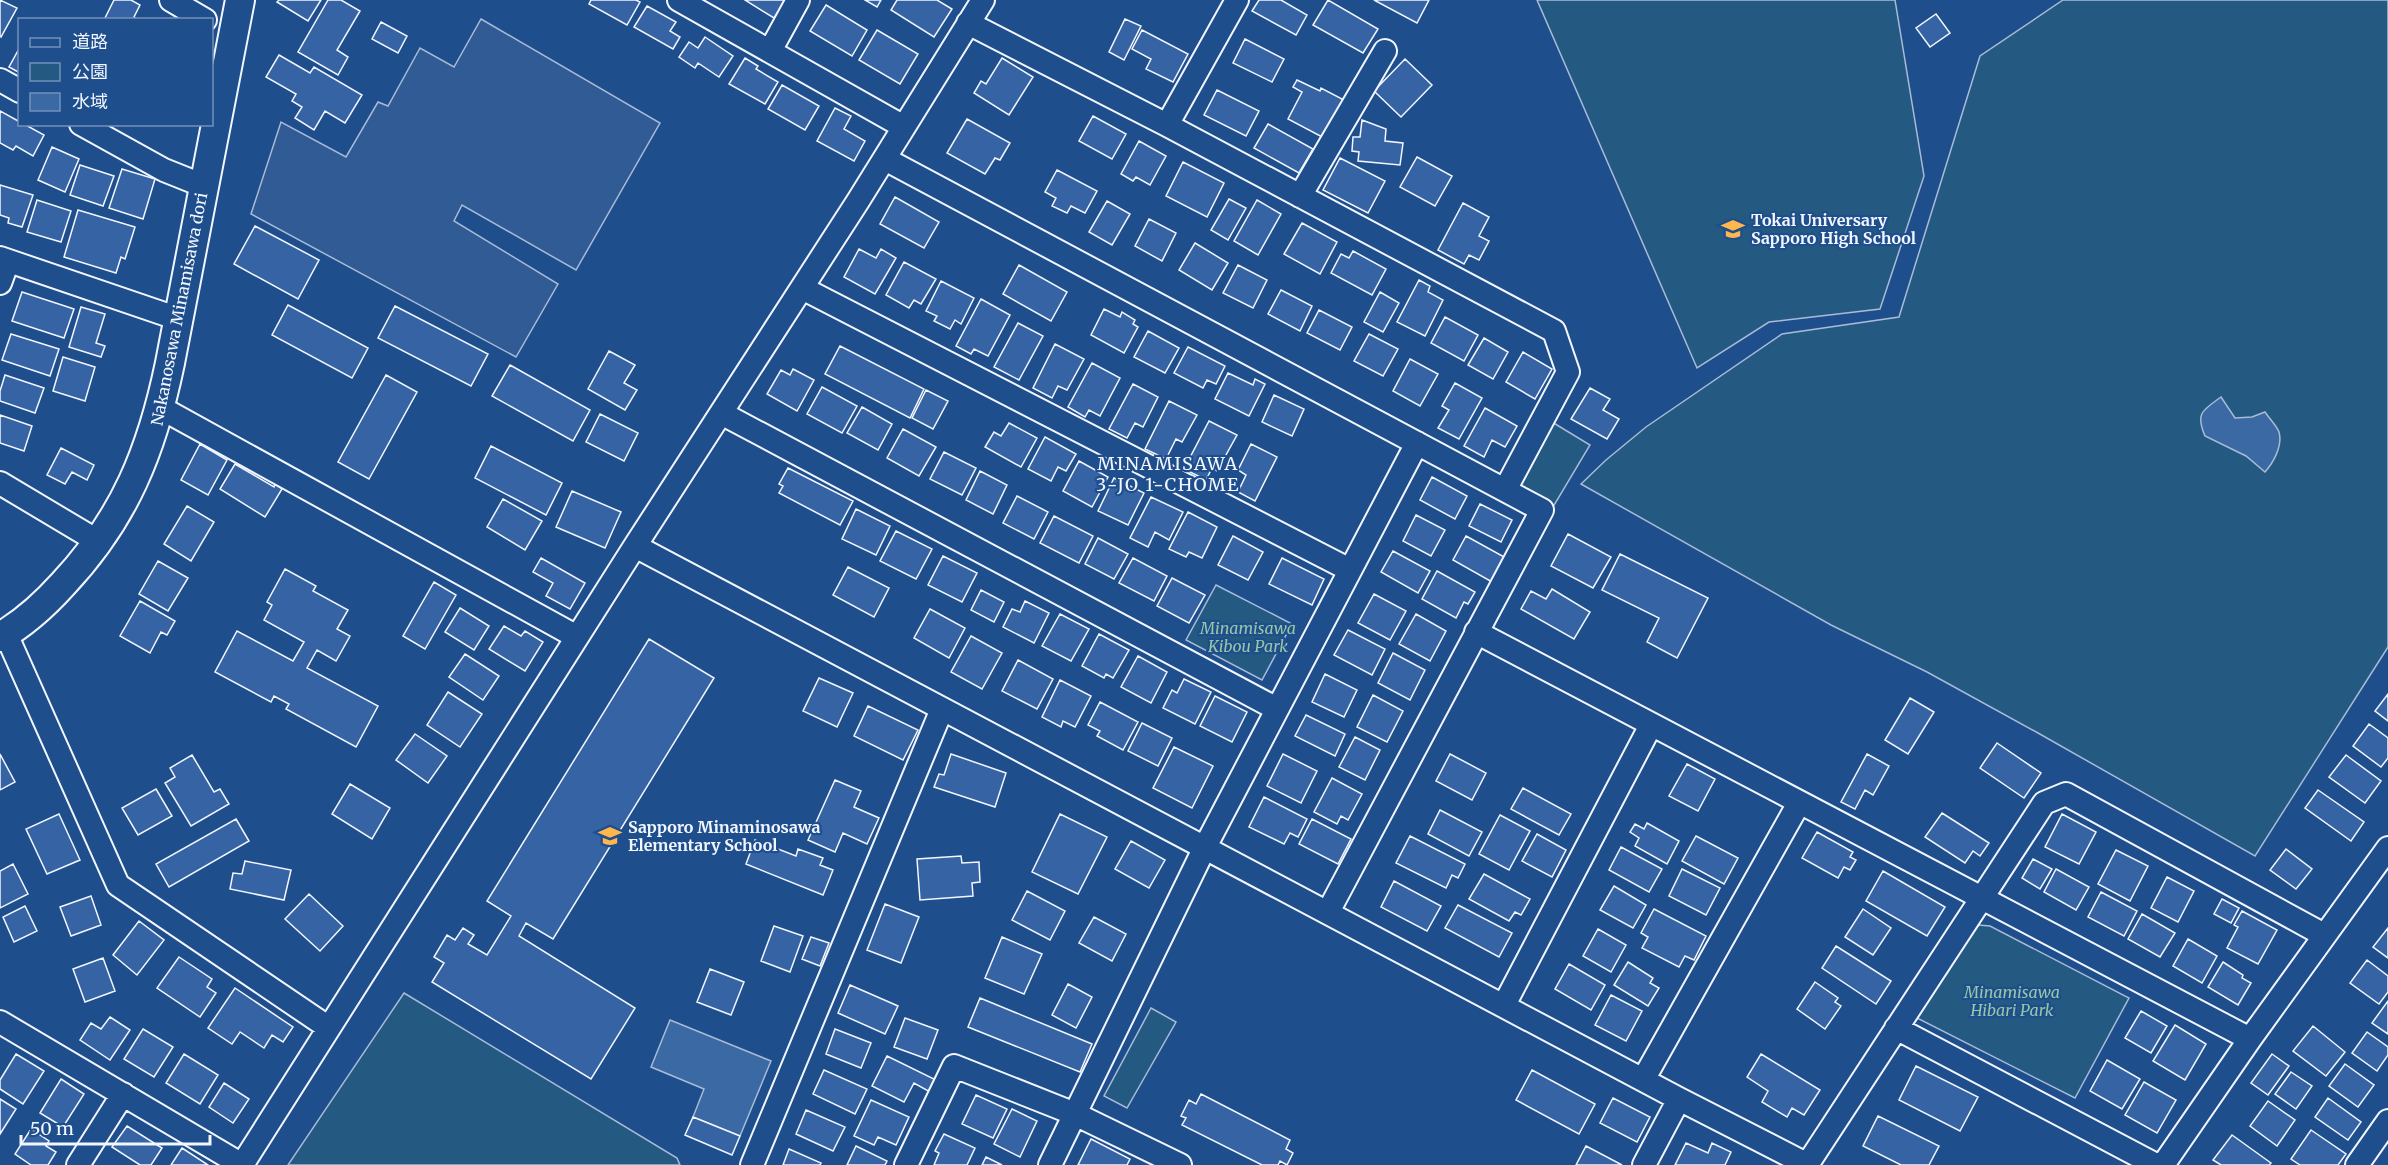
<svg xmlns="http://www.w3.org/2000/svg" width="2388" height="1165" viewBox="0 0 2388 1165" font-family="Merriweather,'Noto Sans JP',serif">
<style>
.green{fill:#245a82;stroke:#a8bbd7;stroke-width:1.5}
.parking{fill:#305b95;stroke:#a8bbd7;stroke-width:1.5}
.water{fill:#3b69a3;stroke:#a8bbd7;stroke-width:1.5}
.building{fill:#3563a3;stroke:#f2f6ff;stroke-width:1.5}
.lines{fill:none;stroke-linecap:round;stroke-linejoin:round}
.minor-casing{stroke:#f2f6ff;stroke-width:26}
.tertiary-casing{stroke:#f2f6ff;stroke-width:32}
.minor{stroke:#1f4e8c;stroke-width:22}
.tertiary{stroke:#1f4e8c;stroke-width:28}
.labels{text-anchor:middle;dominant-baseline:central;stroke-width:4.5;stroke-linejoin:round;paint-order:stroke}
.poi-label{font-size:16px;font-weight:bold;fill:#f2f6ff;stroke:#1f4e8c;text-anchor:start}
.street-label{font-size:16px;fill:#f2f6ff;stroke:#1f4e8c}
.park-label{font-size:16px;font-style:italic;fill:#97c8a6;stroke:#1f4e8c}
.neighbourhood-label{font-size:18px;letter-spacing:1.5px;fill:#f2f6ff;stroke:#1f4e8c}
</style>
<rect width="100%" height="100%" fill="#1f4e8c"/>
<path class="green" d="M1537 0H1895L1924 176 1880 309 1769 322 1697 368Z
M2063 0H2388V647L2255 856 2038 733 1927 672 1831 625 1581 484 1606 460 1646 427 1782 334 1899 317 1980 56Z
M1552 422 1590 445 1553 507 1518 485Z
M1216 585 1292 624 1262 680 1186 640Z
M1978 925 1990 926 2129 998 2075 1098 1915 1017Z
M404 993 677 1158 680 1165H288Z
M1151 1008 1176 1022 1127 1108 1104 1096Z"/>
<path class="parking" d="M481 19 660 123 576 270 462 205 454 221 558 284 516 357 251 214 281 122 346 157 378 102 388 106 420 48 454 67Z"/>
<path class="water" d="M2221 397 2235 418 2252 417 2265 412C2269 418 2277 426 2279 432 2283 446 2273 463 2265 472L2246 456 2205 436C2195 413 2203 410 2221 397Z
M670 1020 771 1061 740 1136 693 1117 704 1089 651 1067Z"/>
<path class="building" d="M0 0 17 8 1 37 0 36Z
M114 0H131L140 5 134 17 138 20H104Z
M279 0H321L308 21 277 2Z
M328 0H341L360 11 337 50 348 57 338 75 298 52Z
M591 0H636L640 2 627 25 589 4Z
M745 0H786L774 18Z
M865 0H881L877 7Z
M897 0H937L952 9 934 37 891 10Z
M1259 0H1281L1307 15 1296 35 1252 11Z
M1328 0 1378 29 1363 53 1313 25Z
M1374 0H1429L1417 23Z
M826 5 867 30 852 56 810 31Z
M647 6 676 22 670 31 680 37 673 49 634 27Z
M1936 14 1950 33 1930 47 1916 28Z
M1125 19 1141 26 1124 60 1109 52Z
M381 22 407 36 398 53 372 39Z
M877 30 918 54 900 84 859 60Z
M1142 30 1188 54 1173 82 1146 69 1151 59 1132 49Z
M705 37 733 56 719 77 698 63 695 68 679 57 689 42 698 48Z
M1245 39 1284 59 1272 82 1233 63Z
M20 47V73L9 67Z
M279 55 310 73 314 67 362 95 345 123 325 111 314 130 295 118 302 107 292 101 296 94 266 77Z
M745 58 758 66 756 69 778 82 765 104 729 84Z
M1002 58 1033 77 1009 115 974 93 981 81 986 84Z
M1405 59 1432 85 1401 117 1374 91Z
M1297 80 1320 91 1321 88 1344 100 1324 138 1288 119 1302 92 1293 87Z
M782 85 819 106 805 130 768 109Z
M1217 90 1259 111 1246 136 1204 115Z
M835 108 851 116 844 129 865 141 854 161 817 141Z
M0 111 20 122V124H24L44 135 33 156 16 146 13 150 0 143Z
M1093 116 1126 134 1112 159 1079 141Z
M967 119 1010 143 1000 160 995 158 985 174 947 153Z
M1362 120 1386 129 1385 141 1403 143 1400 165 1358 161 1359 152 1352 151 1353 137H1360Z
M1268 124 1313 149 1299 173 1254 148Z
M1139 141 1166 156 1150 185 1136 177 1133 181 1121 174Z
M52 147 79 159 65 192 38 180Z
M1417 157 1452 176 1435 206 1400 187Z
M1340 158 1385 181 1368 213 1323 190Z
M1183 162 1224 183 1207 217 1166 196Z
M80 165 114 176 103 206 70 195Z
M122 169 155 179 143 219 109 208Z
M1057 170 1097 191 1085 213 1071 206 1067 213 1052 206 1056 198 1045 192Z
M0 185 33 195 22 227 8 223 9 218 0 215Z
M895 197 939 222 924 248 880 224Z
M1229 199 1246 208 1228 240 1211 230Z
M37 200 71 211 61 242 27 232Z
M1257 200 1281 214 1258 255 1234 241Z
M1107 201 1130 214 1112 245 1089 232Z
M1463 203 1489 217 1479 236 1489 241 1479 260 1469 255 1464 264 1438 250Z
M78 210 135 227 125 259 121 257 116 273 64 257Z
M1149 219 1176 233 1162 261 1135 246Z
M1302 223 1337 242 1320 274 1284 254Z
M255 226 319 260 298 299 234 264Z
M1195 243 1228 263 1212 290 1179 270Z
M859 249 876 258 881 249 896 258 875 294 844 277Z
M1353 251 1386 269 1372 295 1331 273 1341 254 1349 258Z
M904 262 936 279 921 304 914 300 909 308 886 295Z
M1019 265 1067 292 1051 321 1003 294Z
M1238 265 1267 280 1253 308 1223 293Z
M1419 280 1430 286 1428 292 1443 300 1425 336 1397 322Z
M941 281 974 298 961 324 955 320 950 329 934 321 937 316 926 311Z
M1281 290 1312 306 1300 331 1268 314Z
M22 292 74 309 64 338 12 321Z
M1380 292 1399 303 1383 332 1364 322Z
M981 299 1010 315 988 356 974 349 971 354 956 346Z
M288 305 368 348 352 378 272 335Z
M395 306 488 354 471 386 378 338Z
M81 307 105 314 96 343 105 346 101 357 69 347Z
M1104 309 1120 317 1122 312 1135 320 1133 324 1138 327 1124 353 1091 335Z
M1319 310 1352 327 1340 350 1307 333Z
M1445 317 1478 335 1464 361 1431 343Z
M1018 323 1043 336 1019 380 994 367Z
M1148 331 1179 348 1165 373 1134 357Z
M11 334 59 349 50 376 2 360Z
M1369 334 1398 349 1383 376 1354 361Z
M1484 338 1508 352 1493 379 1468 365Z
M1055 344 1084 359 1067 390 1058 386 1052 398 1033 388Z
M840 346 924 389 910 418 825 374Z
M1188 347 1225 366 1216 384 1207 380 1203 388 1174 373Z
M609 351 635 365 624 383 637 390 625 410 588 389Z
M1523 352 1552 369 1535 399 1506 382Z
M63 357 95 367 85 401 53 391Z
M1410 359 1438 374 1420 406 1393 391Z
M1092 363 1120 378 1100 416 1089 410 1085 417 1068 407Z
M510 365 590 410 573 441 492 396Z
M793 369 814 380 797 411 767 394 781 370 790 375Z
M1228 373 1253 385 1255 379 1265 384 1249 416 1215 399Z
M5 375 44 388 35 413 0 401V391Z
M386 375 417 392 369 479 338 462Z
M1455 383 1482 398 1459 439 1438 428 1449 410 1442 406Z
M1133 384 1158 397 1143 427 1135 423 1127 438 1109 429Z
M822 387 857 406 842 433 807 414Z
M1590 388 1610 399 1603 410 1619 419 1607 439 1571 419Z
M926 390 948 401 933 429 912 418Z
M1274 395 1304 409 1292 436 1262 422Z
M1169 401 1197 415 1182 442 1176 439 1166 459 1145 449Z
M862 407 892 424 878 450 847 433Z
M1485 408 1517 426 1505 447 1492 440 1484 457 1464 446Z
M600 414 638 433 624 461 586 442Z
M0 415 32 426 24 451 0 443Z
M1209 421 1237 435 1217 471 1212 468 1206 480 1184 469Z
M1009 423 1037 438 1021 467 985 447 994 432 1001 436Z
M903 429 936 447 919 476 887 458Z
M1045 437 1076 454 1066 471 1058 467 1051 481 1028 469Z
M200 444 227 460 208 495 181 480Z
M1251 444 1277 457 1255 501 1238 492 1246 475 1238 470Z
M491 446 562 483 546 515 475 478Z
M61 448 94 465 87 480 72 472 65 484 47 475Z
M944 452 976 468 962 495 930 479Z
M1079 461 1108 477 1092 507 1063 491Z
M235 464 274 487 275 484 282 489 265 517 220 489Z
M788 468 853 501 840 525 779 493 783 486 779 484Z
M980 471 1007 485 993 514 966 500Z
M1432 477 1467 496 1455 519 1420 500Z
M1114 478 1144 493 1128 525 1098 511Z
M572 491 621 512 605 548 556 527Z
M1017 496 1048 512 1034 539 1003 523Z
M1151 497 1183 512 1169 540 1155 532 1148 547 1130 538Z
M503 499 542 521 525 550 487 527Z
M1480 504 1512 520 1501 542 1469 526Z
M187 506 214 522 191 561 164 544Z
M856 509 890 526 876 555 842 539Z
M1188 512 1217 527 1202 558 1189 552 1186 557 1169 549Z
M1416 515 1445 530 1431 556 1403 541Z
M1054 516 1093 536 1079 563 1040 543Z
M896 531 932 549 916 579 880 561Z
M1568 534 1611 557 1593 588 1551 566Z
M1233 536 1263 552 1248 580 1218 565Z
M1466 536 1506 558 1492 582 1453 560Z
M1098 538 1128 554 1114 579 1085 564Z
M1393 551 1430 571 1418 593 1381 572Z
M1620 554 1708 598 1677 658 1647 642 1659 618 1602 590Z
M943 556 977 573 962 602 928 585Z
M541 558 585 583 570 609 546 596 553 583 533 572Z
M1133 558 1167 576 1154 601 1119 583Z
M1282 558 1324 579 1312 605 1269 584Z
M158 561 188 578 168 611 139 594Z
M848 567 889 588 874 617 833 595Z
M285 569 316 586 313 591 348 610 337 629 350 636 336 661 317 650 307 668 378 706 356 747 286 709 289 704 274 696 271 702 215 672 237 631 293 661 304 642 264 620 272 605 267 602Z
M1437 571 1475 592 1468 604 1464 602 1456 618 1422 599Z
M1172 578 1205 595 1189 623 1157 606Z
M434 582 456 595 425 649 403 636Z
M1552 589 1590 612 1574 639 1521 609 1531 591 1546 599Z
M981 590 1004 602 994 622 971 610Z
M1374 594 1406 611 1390 640 1358 623Z
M140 601 175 621 167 635 161 632 150 653 120 636Z
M1025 601 1049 613 1034 643 1003 627 1012 609 1020 612Z
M460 608 489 626 474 650 445 632Z
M930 609 965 628 949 658 914 638Z
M1060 614 1089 629 1071 661 1042 646Z
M1416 614 1446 631 1430 661 1399 644Z
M504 626 521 636 525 631 543 642 525 671 489 649Z
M1348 630 1385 649 1372 675 1334 655Z
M1099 634 1129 650 1113 678 1106 674 1104 678 1082 666Z
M971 636 1002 653 982 689 951 672Z
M649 639 714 678 553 939 526 923 519 936 635 1008 591 1079 432 982 444 963 434 957 447 935 455 940 463 928 474 935 468 944 487 955 511 916 487 901Z
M1393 653 1425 670 1410 700 1378 683Z
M465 654 499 676 483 700 449 677Z
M1138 656 1167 672 1151 703 1121 687Z
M1018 660 1053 679 1037 709 1002 691Z
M1325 674 1357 690 1344 717 1312 702Z
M819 678 853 693 837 727 803 711Z
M1184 679 1211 692 1195 724 1163 708 1172 690 1177 693Z
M1060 680 1091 696 1075 727 1063 721 1061 727 1042 717Z
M448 692 482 714 460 747 427 725Z
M2388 694V721L2375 711Z
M1373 695 1403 711 1387 742 1357 727Z
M1215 696 1247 712 1232 742 1200 726Z
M1910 698 1934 712 1908 754 1885 740Z
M1100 702 1138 722 1123 750 1097 736 1100 731 1088 725Z
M868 706 918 730 903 760 854 736Z
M1306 715 1345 734 1335 756 1295 736Z
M1142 723 1172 738 1158 766 1128 751Z
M2369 724 2388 738V758L2381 767 2353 746Z
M415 734 447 756 428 783 396 760Z
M1355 737 1380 750 1365 780 1339 767Z
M1997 743 2041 773 2024 798 1980 768Z
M1174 747 1213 766 1192 808 1153 788Z
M0 754 15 782 0 790Z
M951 754 1006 773 995 807 934 787 939 774 944 775Z
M1283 754 1317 771 1301 803 1267 786Z
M1450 754 1486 773 1472 800 1436 781Z
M1867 754 1889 766 1873 795 1865 790 1855 809 1841 802Z
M192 755 214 792 220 789 229 804 191 826 165 783 175 777 170 768Z
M2346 755 2381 781 2365 803 2329 777Z
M1687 764 1715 779 1698 811 1669 796Z
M1332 778 1362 794 1348 820 1341 816 1337 824 1314 812Z
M835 780 861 791 854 807 879 818 867 844 843 833 835 852 808 840Z
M350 784 390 808 372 839 332 814Z
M1523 788 1571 814 1559 835 1511 809Z
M156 789 172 816 138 835 122 808Z
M2318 790 2364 822 2351 841 2305 808Z
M1264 797 1307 819 1298 837 1290 833 1284 844 1249 827Z
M1440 810 1482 832 1469 856 1428 834Z
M1942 813 1989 843 1980 856 1973 851 1965 863 1925 837Z
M59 814 80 860 47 874 26 829Z
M1060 814 1107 837 1078 894 1032 872Z
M2062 814 2096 832 2079 864 2045 847Z
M1500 815 1530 831 1509 870 1479 854Z
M236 819 249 841 169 887 156 864Z
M1312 819 1351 839 1338 864 1299 844Z
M1647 823 1679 841 1667 864 1635 846 1639 838 1630 832 1635 824 1644 829Z
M1817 832 1853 852 1850 857 1856 860 1850 870 1844 867 1838 878 1802 858Z
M1537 834 1566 850 1552 877 1522 861Z
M1410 836 1465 864 1458 878 1452 875 1446 888 1396 863Z
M1696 836 1738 858 1724 884 1682 861Z
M755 840 796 856 798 849 823 858 820 865 833 870 823 895 746 864Z
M1131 841 1165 860 1149 888 1115 869Z
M1621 847 1662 869 1649 892 1609 870Z
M2286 849 2312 869 2296 889 2270 870Z
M2116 850 2148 866 2130 901 2098 884Z
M961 856 962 863 979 862 980 882 972 883 973 896 920 900 917 859Z
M2033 859 2052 869 2040 889 2022 878Z
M245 861 291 870 284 900 230 889 233 873 242 874Z
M13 864 28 894 0 908V871Z
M1682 869 1720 888 1706 915 1669 896Z
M2056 869 2089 887 2076 910 2044 892Z
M1883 871 1945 907 1927 936 1866 901Z
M1484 874 1530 899 1521 915 1515 912 1509 921 1469 899Z
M2167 877 2194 891 2178 922 2151 908Z
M1394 881 1441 906 1427 931 1381 907Z
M1614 886 1646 905 1633 928 1600 910Z
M1027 891 1065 911 1050 940 1012 920Z
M2101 892 2137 911 2124 936 2088 917Z
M309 894 343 926 320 951 285 919Z
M91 896 101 925 71 936 60 907Z
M2222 899 2239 908 2231 923 2214 914Z
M885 904 919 917 901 963 867 950Z
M1458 905 1512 933 1499 957 1445 928Z
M25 906 37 931 14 942 3 917Z
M1654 909 1706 936 1694 960 1685 956 1679 967 1642 948 1648 937 1641 933Z
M1863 909 1891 928 1873 955 1845 937Z
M2242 911 2277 930 2258 964 2227 948 2238 927 2234 925Z
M2142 914 2175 933 2160 957 2128 939Z
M1094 917 1126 934 1112 961 1079 943Z
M139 921 164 940 137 975 113 955Z
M774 926 803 936 790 972 761 961Z
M2388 928V958L2373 947Z
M1598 929 1626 945 1611 972 1583 956Z
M811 937 829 943 820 966 802 959Z
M1002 937 1042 954 1024 994 985 978Z
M2188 939 2217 956 2202 983 2173 966Z
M1836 946 1891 981 1876 1004 1822 968Z
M179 957 212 979 207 987 216 993 200 1017 157 988Z
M103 958 115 991 85 1002 73 969Z
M2367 960 2388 976V992L2379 1004 2350 983Z
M1628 962 1653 978 1650 983 1659 988 1648 1006 1614 985Z
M2223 962 2243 975 2242 978 2251 983 2238 1005 2208 987Z
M1569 964 1605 985 1591 1010 1555 989Z
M710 969 744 982 731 1015 697 1002Z
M1815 982 1838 998 1835 1002 1841 1006 1825 1029 1797 1009Z
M1068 984 1092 997 1076 1028 1052 1015Z
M850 985 898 1006 885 1034 838 1013Z
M235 988 293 1027 283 1042 272 1035 264 1048 240 1032 232 1044 208 1028Z
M1611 995 1642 1011 1626 1041 1595 1025Z
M980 998 1092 1044 1080 1072 968 1027Z
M2388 1001V1034L2372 1023Z
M2141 1011 2167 1026 2151 1053 2125 1038Z
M110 1017 130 1030 110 1060 80 1040 91 1023 101 1029Z
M905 1018 938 1030 927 1059 894 1047Z
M2175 1025 2206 1044 2185 1080 2153 1061Z
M2313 1026 2345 1052 2326 1076 2293 1051Z
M143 1029 173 1047 154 1077 124 1059Z
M835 1029 871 1043 861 1068 826 1054Z
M2367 1032 2388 1047V1055L2377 1071 2352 1053Z
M16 1054 44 1071 23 1104 0 1089V1080Z
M184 1054 218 1075 200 1104 166 1083Z
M1761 1054 1820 1090 1804 1115 1792 1108 1787 1117 1762 1102 1768 1091 1747 1077Z
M2272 1054 2289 1066 2268 1095 2251 1083Z
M887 1056 936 1080 930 1092 914 1083 904 1102 872 1086Z
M2107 1060 2140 1079 2122 1109 2090 1091Z
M2345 1064 2374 1085 2358 1107 2329 1086Z
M1916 1066 1978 1097 1960 1131 1899 1100Z
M824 1070 867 1089 855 1114 813 1094Z
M1532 1070 1595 1104 1579 1134 1516 1100Z
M2291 1072 2312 1086 2296 1109 2275 1094Z
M61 1079 84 1094 63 1127 40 1113Z
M2144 1082 2176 1100 2157 1133 2125 1115Z
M224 1083 249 1099 233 1123 209 1107Z
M1201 1094 1290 1140 1286 1149 1293 1153 1287 1165 1280 1161 1278 1165H1262L1182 1125 1186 1118 1181 1116 1189 1100 1196 1104Z
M976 1095 1007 1109 993 1138 962 1124Z
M1613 1098 1650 1117 1637 1142 1600 1123Z
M2328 1098 2361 1122 2348 1140 2315 1117Z
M0 1099 16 1109 0 1134Z
M871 1100 909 1117 896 1145 878 1137 874 1145 854 1136Z
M2268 1101 2295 1120 2277 1146 2250 1126Z
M1012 1109 1037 1121 1020 1157 994 1144Z
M806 1110 845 1127 833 1151 796 1134Z
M1878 1116 1939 1146 1929 1165H1901L1863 1146Z
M693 1117 740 1136 732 1155 685 1135Z
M127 1126 162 1148 151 1165H140L112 1147Z
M31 1129 49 1141 46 1146 56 1152 48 1165H31L15 1154Z
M2311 1130 2346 1154 2338 1165H2300L2291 1159Z
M944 1134 975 1148 967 1165H934L939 1153 935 1151Z
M2232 1135 2271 1163 2269 1165H2221L2213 1160Z
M1091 1139 1130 1159 1127 1165H1078Z
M1686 1143 1708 1153 1712 1143 1731 1152 1725 1165H1675Z
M856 1146 887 1161 885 1165H847Z
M1586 1146 1622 1165H1576Z
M182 1148 208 1165H171Z
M789 1149 821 1163 820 1165H783Z
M986 1157 1002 1165H982Z"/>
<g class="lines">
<g class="minor-casing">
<path id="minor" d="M171 0 205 20
M679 0 904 127
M968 23 1167 125 1554 331 1568 372 1505 490
M770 51 798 0
M0 80 20 91
M81 124 164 170 204 186
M1167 125 1237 0
M885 159 1542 510 1328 912
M1300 196 1385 51
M0 258 179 319
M0 283 8 261
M802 288 1350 570
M161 408 577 637
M721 413 1277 709
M0 483 99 542
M635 546 1679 1099 1808 1165
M1476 632 2250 1039
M6 634 118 885 329 1028
M1504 1005 1651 725
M0 1022 242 1165
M1896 1028 2156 1165
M1643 1080 1799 803
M78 1165 123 1094
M242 1165 635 546 858 201 983 0
M752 1165 942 709
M906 1165 954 1066 1075 1114 1180 1165
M1050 1165 1205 847 1417 443
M1644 1165 1679 1099
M1807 1165 2044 803 2066 794 2324 935
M2163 1165 2250 1039 2388 848
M2357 1165 2388 1121"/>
</g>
<g class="tertiary-casing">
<path id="tertiary" d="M0 637C24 623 45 604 63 584 125 518 152 450 170 363L240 0"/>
</g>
<use href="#minor" class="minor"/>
<use href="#tertiary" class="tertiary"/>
</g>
<defs>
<g id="school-bare" transform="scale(1.8)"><path d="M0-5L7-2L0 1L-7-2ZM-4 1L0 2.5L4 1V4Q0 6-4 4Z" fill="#ffb74d" stroke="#1f4e8c" stroke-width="2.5" paint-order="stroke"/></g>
</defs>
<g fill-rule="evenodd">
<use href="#school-bare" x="1733" y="229"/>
<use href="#school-bare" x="610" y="836"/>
</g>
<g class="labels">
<g class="poi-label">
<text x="1751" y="220">Tokai Universary<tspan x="1751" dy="18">Sapporo High School</tspan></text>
<text x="628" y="827">Sapporo Minaminosawa<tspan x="628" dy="18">Elementary School</tspan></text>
</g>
<g class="street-label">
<text transform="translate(179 309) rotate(-79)">Nakanosawa Minamisawa dori</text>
</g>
<g class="park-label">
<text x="1248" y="628">Minamisawa<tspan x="1248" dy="18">Kibou Park</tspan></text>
<text x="2012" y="992">Minamisawa<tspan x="2012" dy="18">Hibari Park</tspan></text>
</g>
<g class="neighbourhood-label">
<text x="1168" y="463">MINAMISAWA<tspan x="1168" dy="21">3-JO 1-CHOME</tspan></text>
</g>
</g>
<rect x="18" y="18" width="195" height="108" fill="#1f4e8c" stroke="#7391ba" stroke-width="1.5"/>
<rect x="30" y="38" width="30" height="9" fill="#1f4e8c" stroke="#7391ba" stroke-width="1.5"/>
<text x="72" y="48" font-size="18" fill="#f2f6ff">道路</text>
<rect x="30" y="63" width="30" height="18" fill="#245a82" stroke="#7391ba" stroke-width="1.5"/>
<text x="72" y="78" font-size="18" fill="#f2f6ff">公園</text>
<rect x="30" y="93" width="30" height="18" fill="#3b69a3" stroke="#7391ba" stroke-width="1.5"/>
<text x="72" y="108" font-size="18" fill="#f2f6ff">水域</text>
<path d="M21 1135v9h189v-9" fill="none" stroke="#f2f6ff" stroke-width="3"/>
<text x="30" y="1135" font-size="18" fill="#f2f6ff" stroke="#1f4e8c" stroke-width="4.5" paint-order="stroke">50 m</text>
</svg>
